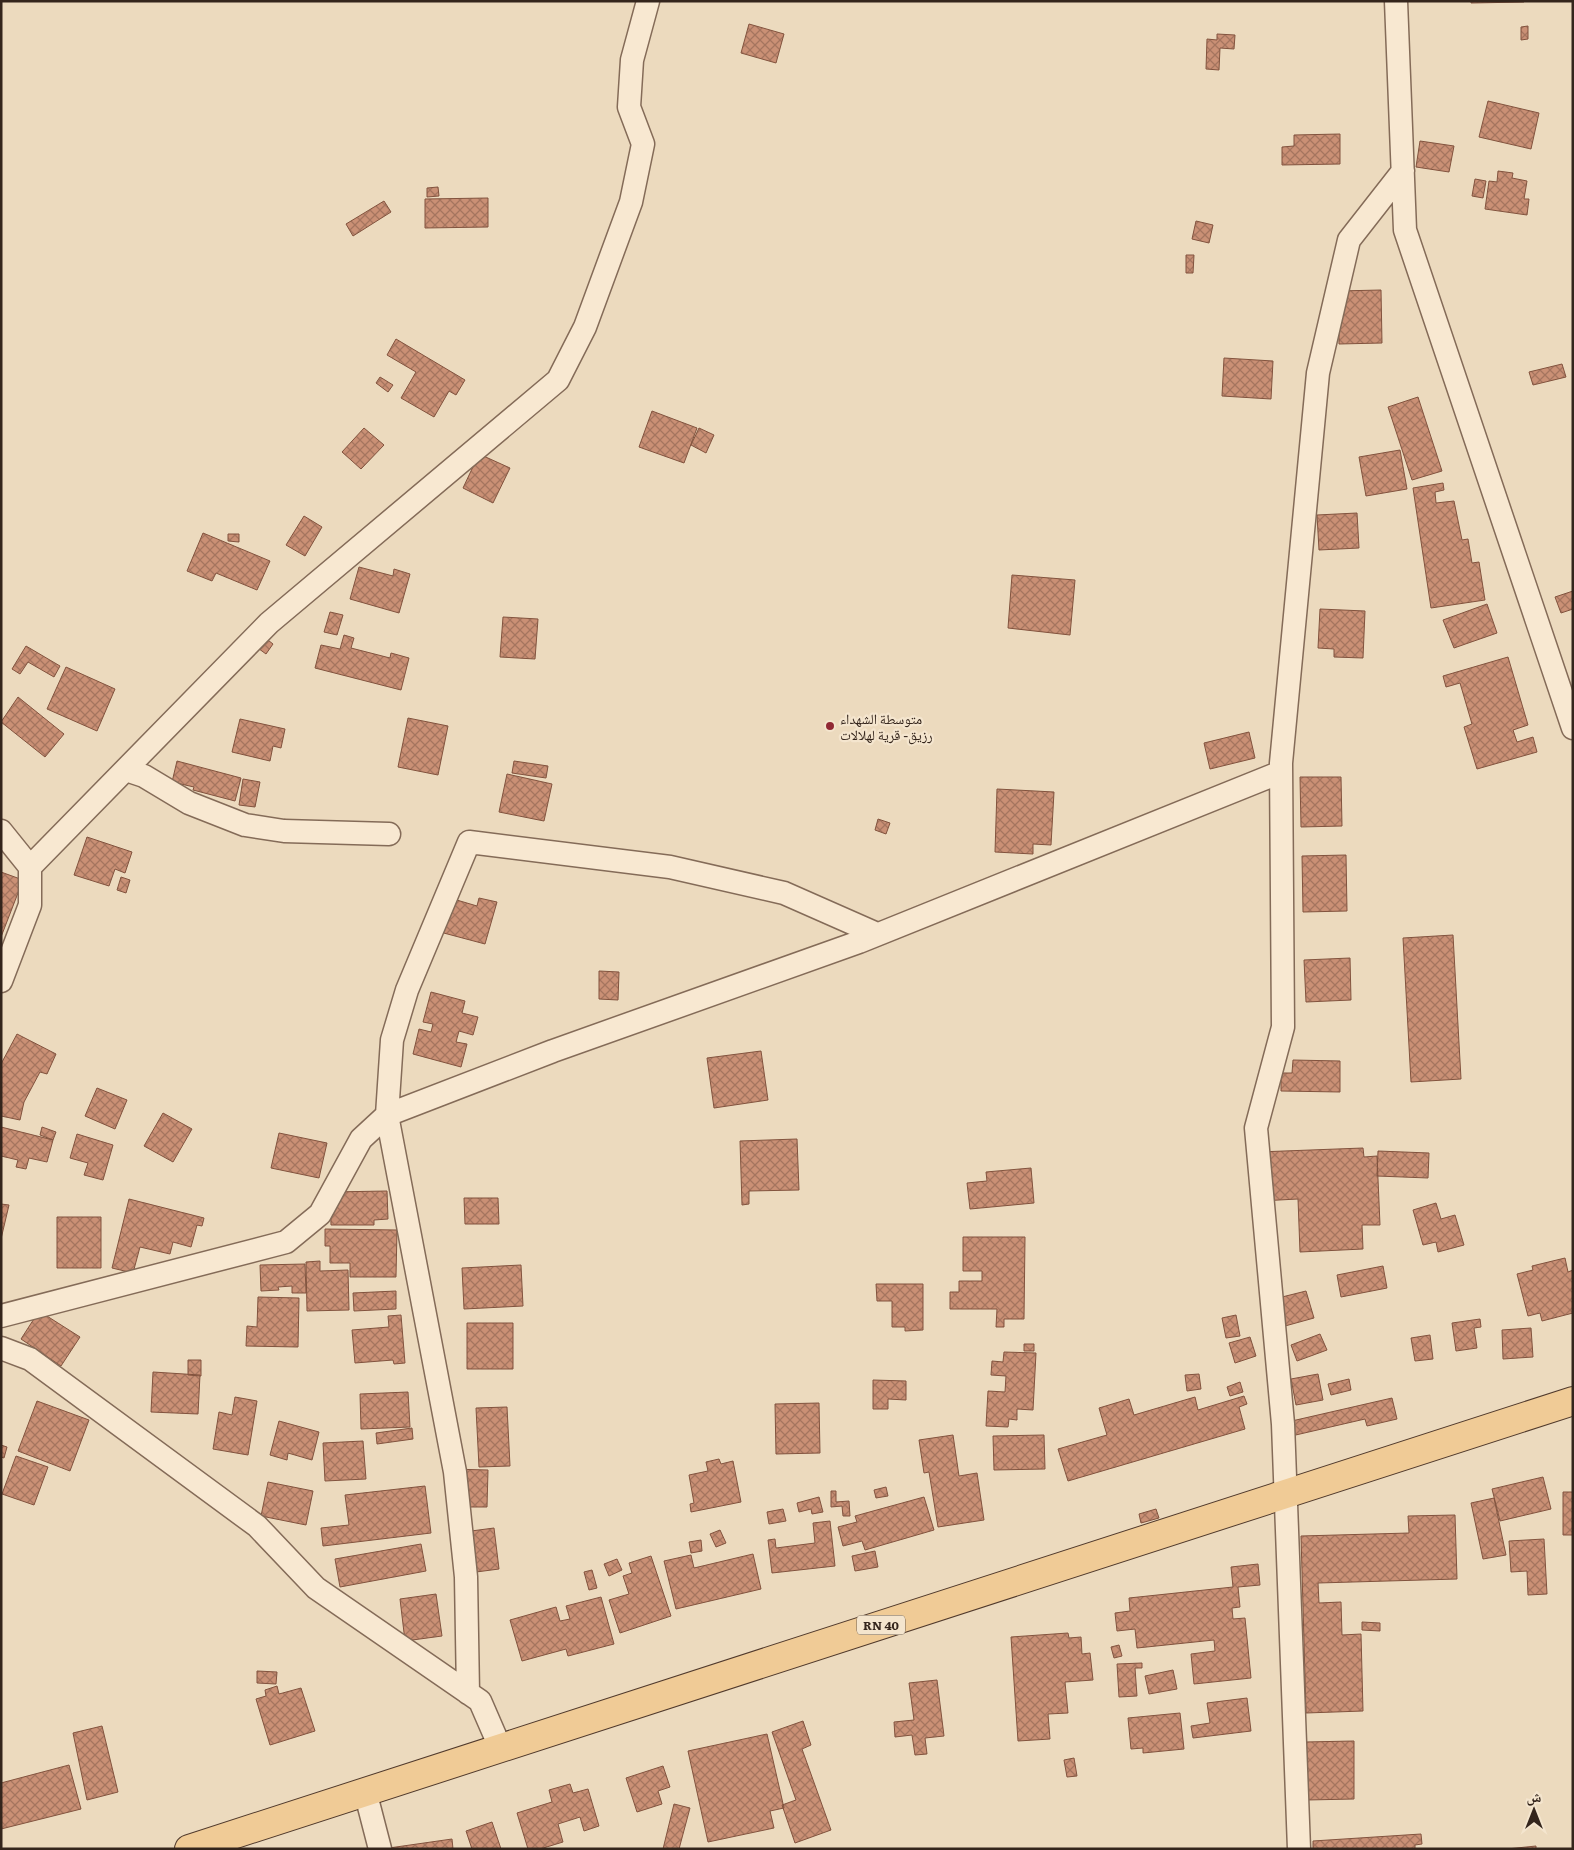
<svg xmlns="http://www.w3.org/2000/svg" width="1574" height="1850" viewBox="0 0 1574 1850" font-family="Literata,'Noto Naskh Arabic',serif">
<style>
.building{fill:url(#building-cross-hatch);stroke:#82533e}
.lines{fill:none;stroke-linecap:round;stroke-linejoin:round}
.minor-casing{stroke:#846b58;stroke-width:25}
.major-casing{stroke:#513a2c;stroke-width:30}
.minor{stroke:#f8e8d1;stroke-width:22}
.major{stroke:#f0cb96;stroke-width:28}
.poi-dot{fill:#912934;stroke:#f4e5ce;stroke-width:2}
.labels{text-anchor:middle;dominant-baseline:central;stroke-width:4.5;stroke-linejoin:round;paint-order:stroke}
.shield{fill:#f4e5ce;stroke:#6e5f51;stroke-width:1}
.shield-label{font-size:12px;font-weight:bold;fill:#34251c}
.poi-label{font-size:14px;fill:#34251c;stroke:#f4e5ce;text-anchor:start}
</style>
<defs>
<pattern id="building-cross-hatch" width="8" height="8" patternUnits="userSpaceOnUse" patternTransform="scale(1.25)"><rect width="8" height="8" fill="#ca9075"/><path d="M0 0l8 8M0 8l8-8" fill="none" stroke="#a5755f"/></pattern>
</defs>
<rect width="100%" height="100%" fill="#ecdabe"/>
<path class="building" d="M1471 1H1524V2L1471 3Z
M749 24 784 34 776 63 741 53Z
M1528 26V39L1521 40V27Z
M1217 34 1235 35 1234 49 1220 48 1219 70 1206 69 1207 39 1217 40Z
M1488 101 1539 113 1531 149 1479 137Z
M1340 134V164L1282 165V147L1294 146V135Z
M1420 141 1454 146 1449 172 1416 167Z
M1498 171 1513 173 1512 178 1527 181 1524 199H1529L1527 215 1485 209 1489 181 1497 182Z
M1475 179 1486 181 1483 198 1472 196Z
M438 187 439 196 427 197V188Z
M488 198V227L425 228V199Z
M384 201 391 212 353 236 346 224Z
M1196 221 1213 225 1209 243 1192 239Z
M1186 255H1194L1193 273H1186Z
M1381 290 1382 343 1339 344 1338 291Z
M396 339 465 380 456 395 449 391 434 417 401 398 416 372 387 355Z
M1224 358 1273 361 1271 399 1222 396Z
M1562 364 1566 377 1533 385 1529 372Z
M380 377 393 385 388 392 376 383Z
M1418 397 1442 471 1412 480 1388 407Z
M652 411 697 428 684 463 639 447Z
M364 428 384 445 361 469 342 452Z
M699 428 714 435 706 453 691 445Z
M1400 450 1407 489 1366 496 1359 457Z
M479 454 510 468 493 503 463 488Z
M1443 483 1444 490 1435 492 1436 503 1454 501 1462 540 1468 539 1472 563 1479 562 1485 600 1431 608 1413 488Z
M1357 513 1359 548 1319 550 1317 515Z
M304 516 322 527 305 556 286 545Z
M203 533 270 561 257 590 216 573 212 581 187 571Z
M228 534H239V542L228 541Z
M359 567 393 576 394 569 410 574 399 613 350 599Z
M1012 575 1075 580 1070 635 1008 628Z
M1573 591V609L1561 613 1555 597Z
M1487 604 1497 633 1454 648 1443 620Z
M1320 609 1365 611 1363 658 1334 657V649L1318 648Z
M330 612 343 615 337 635 324 632Z
M503 617 538 619 535 659 500 657Z
M259 633 273 644 266 654 251 643Z
M344 635 354 638 351 648 390 658 391 653 409 658 401 690 315 668 321 645 340 649Z
M26 646 60 666 54 677 28 662 20 674 12 669Z
M1508 657 1528 725 1513 730 1517 742 1533 737 1537 752 1477 769 1464 727 1472 724 1460 683 1446 687 1443 676Z
M66 667 115 689 97 731 47 709Z
M18 697 64 734 45 757 1 722Z
M408 718 448 726 438 775 398 767Z
M240 719 285 729 281 748 273 746 270 761 232 752Z
M1249 732 1255 758 1210 769 1204 743Z
M177 761 241 778 235 801 193 790 194 787 172 782Z
M514 761 548 766 546 778 512 773Z
M507 774 552 784 544 821 499 812Z
M1300 777H1341L1342 826 1301 827Z
M243 779 260 782 255 807 239 805Z
M997 789 1054 792 1051 845 1033 844V854L995 852Z
M878 819 890 823 886 834 875 830Z
M87 837 132 852 125 873 115 869 109 886 74 875Z
M1346 855 1347 911 1303 912 1302 856Z
M1 872 23 880 1 937Z
M121 877 130 880 126 893 117 890Z
M450 898 477 906 479 898 497 902 485 944 440 932Z
M1453 935 1461 1079 1411 1082 1403 938Z
M1350 958 1351 1000 1306 1002 1304 960Z
M599 971 619 972 618 1000 599 999Z
M431 992 465 1001 462 1013 478 1017 473 1035 459 1031 456 1042 467 1044 461 1067 413 1054 419 1029 431 1032 433 1024 423 1022Z
M17 1034 56 1054 47 1074 40 1072 24 1102 20 1120 1 1116V1064Z
M761 1051 768 1100 714 1108 707 1058Z
M1293 1060 1340 1061V1092L1281 1091V1073H1292Z
M97 1088 127 1100 115 1129 85 1116Z
M163 1113 192 1129 173 1162 144 1146Z
M1 1127 53 1140 47 1162 29 1158 26 1169 16 1167 18 1160 1 1156Z
M42 1127 56 1132 53 1140 40 1135Z
M279 1133 327 1143 319 1178 271 1168Z
M77 1134 113 1145 103 1180 84 1175 88 1163 70 1158Z
M797 1139 799 1190 749 1191V1204L742 1205 740 1141Z
M1363 1148 1364 1157 1377 1156 1380 1225H1362L1363 1249 1300 1252 1298 1199 1260 1201 1258 1152Z
M1378 1151 1429 1153 1428 1178 1377 1176Z
M1031 1168 1034 1203 970 1209 967 1183 987 1181 986 1172Z
M387 1191 388 1219 374 1220V1225H331L330 1192Z
M464 1198H498L499 1224H465Z
M129 1199 204 1218 202 1226 197 1225 191 1247 173 1242 170 1254 140 1247 133 1273 112 1268Z
M1436 1203 1441 1219 1455 1215 1464 1245 1438 1252 1436 1242 1423 1245 1413 1210Z
M1 1204 9 1205 1 1239Z
M57 1217H101V1268H57Z
M325 1229 397 1230 396 1277H350V1263H330V1246H325Z
M963 1237H1025L1024 1319H1004V1327H996L997 1309H950V1292H959V1281H982V1271H963Z
M1565 1258 1568 1272 1573 1270V1313L1542 1321 1540 1313 1528 1316 1517 1274 1533 1270 1532 1266Z
M320 1261V1271L348 1270 349 1310 307 1311 306 1262Z
M305 1264 306 1293H292V1286L278 1287 279 1290 261 1291 260 1265Z
M521 1265 523 1306 464 1309 462 1268Z
M1383 1266 1387 1288 1341 1297 1337 1275Z
M876 1284H923V1330L905 1331V1327H892V1301H877Z
M396 1291V1309L354 1311 353 1293Z
M1306 1291 1314 1318 1285 1326 1278 1298Z
M258 1297 299 1298 298 1347 246 1346 247 1326 257 1327Z
M39 1311 80 1337 61 1366 21 1339Z
M401 1315 405 1363 394 1364 393 1360 355 1363 352 1330 389 1327 388 1316Z
M1236 1315 1240 1336 1226 1338 1222 1318Z
M1480 1319 1481 1327 1474 1328 1477 1348 1456 1351 1452 1323Z
M467 1323H513V1369H467Z
M1531 1328 1533 1357 1503 1359 1502 1330Z
M1320 1334 1327 1350 1297 1361 1291 1345Z
M1430 1335 1433 1359 1415 1361 1411 1338Z
M1250 1337 1256 1356 1235 1363 1229 1343Z
M1024 1344H1034V1351H1024Z
M1004 1352 1036 1353 1033 1410 1017 1409V1420L1009 1419 1008 1427 986 1426 988 1391 1005 1392 1006 1376 991 1375 992 1361 1003 1362Z
M188 1360H201V1376L188 1375Z
M153 1372 200 1375 198 1414 151 1412Z
M1199 1374 1201 1389 1187 1391 1185 1375Z
M1318 1374 1323 1400 1296 1405 1291 1379Z
M1349 1379 1351 1390 1331 1395 1328 1384Z
M873 1380 906 1381V1400L888 1399V1409H873Z
M1240 1382 1243 1392 1230 1396 1227 1387Z
M408 1392 410 1427 361 1429 360 1394Z
M1244 1396 1247 1404 1239 1407 1245 1429 1068 1481 1058 1449 1107 1435 1099 1408 1129 1399 1134 1415 1195 1397 1198 1410Z
M235 1397 257 1401 248 1455 213 1449 219 1412 232 1415Z
M1392 1398 1397 1419 1367 1426 1365 1419 1287 1437 1283 1423Z
M37 1401 89 1420 70 1471 18 1451Z
M819 1403 820 1453 776 1454 775 1404Z
M507 1407 510 1466 479 1467 476 1408Z
M279 1421 319 1432 312 1460 288 1453 287 1460 270 1455Z
M412 1428 413 1439 377 1444 376 1433Z
M953 1435 959 1476 977 1473 984 1520 938 1527 929 1472 924 1473 919 1440Z
M1044 1435 1045 1469 994 1470 993 1436Z
M363 1441 366 1479 325 1481 323 1443Z
M1 1445 7 1447 4 1458 1 1457Z
M16 1456 48 1467 34 1505 2 1494Z
M719 1459 721 1464 733 1461 741 1502 691 1512 690 1504 694 1503 689 1475 708 1471 706 1462Z
M449 1469 488 1470 487 1507H463Z
M1543 1477 1551 1509 1500 1521 1492 1489Z
M268 1482 313 1491 306 1525 261 1516Z
M425 1486 431 1533 323 1546 321 1528 349 1525 345 1495Z
M886 1487 888 1496 876 1498 874 1490Z
M831 1491H836V1502L849 1501 850 1516H843L842 1506 831 1507Z
M1563 1492H1573V1535H1563Z
M819 1497 823 1512 812 1514 811 1509 799 1512 797 1503Z
M924 1497 934 1530 865 1550 862 1541 843 1546 838 1527 857 1522 855 1516Z
M1494 1498 1506 1555 1483 1559 1471 1503Z
M783 1509 786 1521 769 1524 767 1512Z
M1156 1509 1159 1518 1141 1523 1139 1514Z
M1455 1515 1457 1579 1318 1583 1319 1603 1341 1602 1342 1635 1361 1634 1363 1711 1306 1713 1301 1536 1409 1533 1408 1516Z
M830 1521 835 1566 772 1573 768 1540 775 1539 776 1548 815 1543 813 1523Z
M494 1528 499 1569 461 1574 456 1533Z
M720 1530 726 1543 716 1547 710 1534Z
M1544 1539 1547 1594 1528 1595 1527 1571 1511 1572 1509 1541Z
M701 1540 702 1551 691 1553 689 1542Z
M421 1544 426 1571 340 1587 335 1559Z
M875 1551 878 1567 855 1571 852 1556Z
M753 1554 761 1589 676 1609 664 1561 691 1555 694 1568Z
M651 1556 671 1616 620 1633 609 1600 629 1594 623 1576 632 1573 629 1563Z
M617 1559 622 1570 609 1576 604 1564Z
M1258 1564 1260 1585 1238 1587 1240 1607 1232 1608 1233 1619 1245 1618 1251 1678 1194 1684 1191 1654 1215 1651 1214 1640 1137 1648 1135 1629 1117 1631 1115 1613 1130 1611 1129 1598 1233 1587 1231 1567Z
M592 1570 597 1588 589 1590 584 1572Z
M436 1594 442 1636 405 1641 400 1599Z
M601 1597 614 1644 568 1656 566 1649 522 1661 510 1620 556 1607 560 1621 570 1619 566 1606Z
M1362 1622 1380 1623V1631L1362 1630Z
M1068 1633 1069 1638 1081 1637 1082 1654 1090 1653 1093 1680 1065 1682 1068 1713 1048 1714 1050 1739 1018 1741 1011 1637Z
M1119 1645 1122 1656 1114 1658 1111 1647Z
M1142 1663V1668H1135L1137 1696 1119 1697 1117 1664Z
M1173 1670 1177 1689 1149 1694 1145 1676Z
M257 1671 277 1672 276 1684 257 1683Z
M937 1680 944 1736 925 1738 927 1754 915 1755 912 1735 895 1737 894 1722 914 1720 909 1683Z
M277 1686 279 1694 301 1688 315 1731 270 1745 256 1699 266 1696 265 1690Z
M1247 1698 1251 1731 1193 1738 1191 1726 1210 1723 1207 1703Z
M1180 1713 1184 1749 1143 1753V1748L1131 1749 1128 1718Z
M803 1721 811 1745 802 1749 831 1830 795 1843 782 1805 796 1800 772 1732Z
M102 1726 118 1792 87 1800 73 1733Z
M767 1734 784 1808 770 1811 774 1828 708 1842 688 1751Z
M1354 1741V1799L1307 1800 1305 1742Z
M1074 1758 1077 1776 1067 1777 1064 1760Z
M69 1765 81 1809 1 1829V1783Z
M663 1766 670 1787 658 1791 662 1804 637 1812 626 1778Z
M570 1784 573 1793 588 1789 599 1826 584 1831 580 1817 558 1824 563 1842 540 1849H528L517 1813 552 1802 549 1790Z
M674 1804 690 1808 679 1849H663Z
M492 1822 501 1849H472L466 1831Z
M1421 1834 1422 1844 1415 1845V1849H1313V1841Z
M452 1839 453 1849H382Z
M1536 1846V1849H1507Z"/>
<g class="lines">
<g class="minor-casing">
<path id="minor" d="M1396 1 1405 230 1573 728
M126 770 144 776 189 803 245 825 284 831 389 834
M1 831 30 867
M1 981 30 905V867L269 623 558 380 585 327 631 202 643 144 629 107 632 60 648 1
M1 1316 286 1242 320 1214 361 1139 387 1115 553 1051 859 942 1281 772
M1 1348 30 1359 257 1526 316 1588 480 1701 500 1747
M468 1693 466 1577 455 1472 387 1115 392 1040 407 990 469 842 670 867 784 893 877 934
M365 1791 380 1849
M1299 1849 1283 1424 1256 1128 1283 1027 1281 763 1318 373 1349 240 1403 171"/>
</g>
<g class="major-casing">
<path id="major" d="M189 1849 1573 1401"/>
</g>
<use href="#minor" class="minor"/>
<use href="#major" class="major"/>
</g>
<circle class="poi-dot" cx="830" cy="726" r="5"/>
<g class="labels">
<rect class="shield" x="857" y="1615.5" width="48" height="19" rx="4"/>
<g class="shield-label">
<text x="881" y="1625">RN 40</text>
</g>
<g class="poi-label">
<text x="840" y="718">متوسطة الشهداء<tspan x="840" dy="16">رزيق- قرية لهلالات</tspan></text>
</g>
</g>
<rect width="1574" height="1850" fill="none" stroke="#34251c" stroke-width="5"/>
<g transform="translate(1534 1810)" stroke="#f4e5ce" stroke-width="4" paint-order="stroke">
<path d="M0-4L9 19L0 12L-9 19Z" fill="#34251c"/>
<text y="-8" font-size="14" font-weight="bold" text-anchor="middle" fill="#34251c">ش</text>
</g>
</svg>
